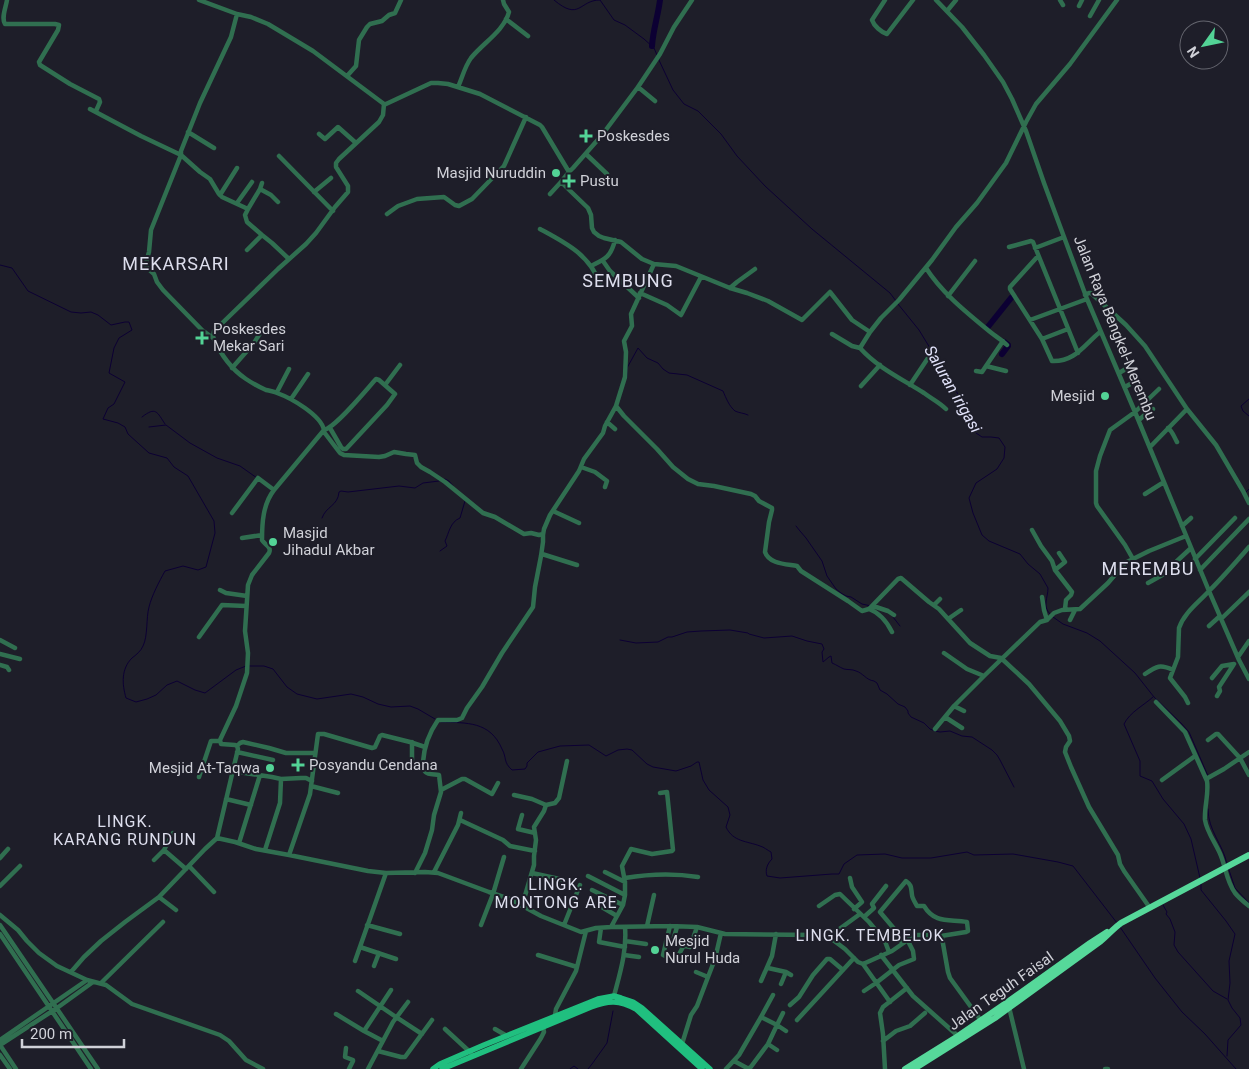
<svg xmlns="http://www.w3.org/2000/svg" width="1249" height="1069" viewBox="0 0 1249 1069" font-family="Roboto,sans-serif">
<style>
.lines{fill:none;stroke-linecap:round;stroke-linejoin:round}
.stream{stroke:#0c0033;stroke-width:1}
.river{stroke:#0c0033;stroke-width:6}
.minor{stroke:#306f50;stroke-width:4.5}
.major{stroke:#20bf7f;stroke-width:5.5}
.highway{stroke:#56d89a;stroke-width:6}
.poi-dot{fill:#53d396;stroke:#1e1e29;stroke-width:2}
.labels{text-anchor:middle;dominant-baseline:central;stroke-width:4;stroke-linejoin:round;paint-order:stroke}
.poi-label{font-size:15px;fill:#d0d1d8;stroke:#1e1e29;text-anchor:start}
.street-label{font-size:15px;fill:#d0d1d8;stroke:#1e1e29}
.water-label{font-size:16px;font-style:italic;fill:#e1e2f9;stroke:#1e1e29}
.neighbourhood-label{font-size:16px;letter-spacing:1px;fill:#dddeed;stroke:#1e1e29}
.quarter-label{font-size:18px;letter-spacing:1px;fill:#dddeed;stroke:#1e1e29}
</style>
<rect width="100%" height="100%" fill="#1e1e29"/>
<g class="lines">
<path class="stream" d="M554 0C580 22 579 0 600 0L614 20 625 25 644 39 654 48 657 55
M658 58 673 90 684 104 698 111 721 134 737 156 765 186 812 229 890 293 896 301
M0 265 12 268 28 291 71 312 81 313 91 312 98 315 111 325 125 322H129L132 330 119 338 114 348 109 373 125 382 114 404 108 408 103 419 118 423 125 427 128 434 149 453 167 458 174 467 188 476 214 521 215 533 206 567 198 570 183 566 165 571C159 582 152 595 149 607 146 618 148 636 143 646 141 651 136 655 132 658 121 669 122 684 126 698L136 702 147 699 156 695 167 685 177 681 195 690 205 693 236 670 246 666H264L273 669 287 687 297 694 317 699 351 694 363 697 378 704 391 707 410 706 418 709 435 719
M898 304 919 330 944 371 962 401 976 433 982 437H991L999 438 1005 447 1004 458 997 469 976 483 969 498 973 513 982 535 989 541 1020 554 1028 564 1040 574 1048 588C1048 598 1042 606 1050 614
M627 377V368L638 348 647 358 658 363 663 369 669 373 687 375 723 391C726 398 729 406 735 411 739 413 744 413 748 415
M1249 399 1241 406 1243 411 1249 416
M142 417C156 406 157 412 165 424
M149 427 166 425 190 443 217 458 240 466 257 478
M445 479 449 481 453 486
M1246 492 1249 489
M322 518C326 506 338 506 339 492L341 491 348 492 399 486 415 488 423 483 439 481
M796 526 800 531 806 538 822 561 827 576 836 589 841 593 846 596 851 597 862 604 871 606
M440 551 447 546 445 541C449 533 450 522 460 518L465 501
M893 617 900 626
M1053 617 1063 624 1087 633 1100 641 1135 673 1154 697 1181 723 1189 732 1208 776
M620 640 636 643 658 642 668 637H672L687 632 701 631 730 630 748 633 749 634 764 638 792 636 807 641 822 644 824 649 822 652 823 662 829 657 831 656 832 663C837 665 839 667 844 669 848 670 852 669 856 671 863 673 866 680 874 681L877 683 880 690 887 694 898 704 905 707 908 711V713L911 717 924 723 930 729 935 731 940 732 950 731 962 736 972 737 992 750 997 755 1000 760 1014 787
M1153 697C1143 706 1130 712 1124 724L1140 761V776L1152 781 1163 799 1184 824 1191 839 1200 878
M441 722C467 723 490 721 502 749 507 758 503 762 512 770L525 769 527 766V763L538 752 560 746 589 745 606 756 618 750 627 749 632 750 647 764 653 767 676 771 691 766 697 762H699L703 780 709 790 728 807 730 815 726 827C733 842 747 841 760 846 764 847 767 850 771 852L772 859C767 864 765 870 767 876L780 878 832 874H839L844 864 857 855 885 854 902 858H931L967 852 974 855 1013 854 1058 862 1073 866 1117 923
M1208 809C1208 831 1223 844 1227 864
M1229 870 1235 888 1249 903
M1201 884V890L1226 921 1235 934 1229 961 1230 983 1228 1000 1232 1008 1240 1018 1241 1025 1228 1040 1227 1056
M1163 905 1167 912 1166 914 1170 919 1175 932 1174 945 1178 952 1213 991 1227 999
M1120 927 1155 978 1182 1012 1205 1034 1236 1069
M570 1069 574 1066 578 1069
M588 1069 592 1064 607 1043 613 1011"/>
<path class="river" d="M652 46C653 30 658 16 660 0
M987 328 1011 298
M1002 354 1008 346V345L1004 342"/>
<path class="minor" d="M7 0C6 7 1 18 5 24H55L59 25 58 30 39 62 40 65 70 84 99 99 100 102 96 111
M199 0 237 14 251 17 268 24 313 51 384 104
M692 0 674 27 660 54 638 87 602 135 573 168 569 172 561 182 588 208 591 215 592 228 594 232 599 236 604 238 621 242 642 259 654 264 676 266 730 288 747 293 768 301 802 320 830 292 852 320 870 332
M885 0 872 20C874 26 881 32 887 34L913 0
M936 0 962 27 984 55 1003 82 1012 99 1026 131 1044 183 1087 299 1135 412 1209 591 1239 660 1249 679
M1060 0 1063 5
M1079 6 1082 0
M947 11 956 0
M237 14 231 37 200 103 181 151V155L200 172 210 179 219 194 222 197 248 209
M1090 16 1099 0
M506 19 528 36
M347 76 356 66 359 40 367 27 370 24 382 21 389 15 395 13 401 0
M458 87C462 78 465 66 471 58 483 43 504 31 509 12L504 4 503 0
M638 87 655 101
M90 109 141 136 181 155 151 230 149 252 145 266 154 274 157 282 163 290 202 330 213 338
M188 132 214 148
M319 134 325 139 338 127 356 143
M586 154 607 174
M279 156 333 211
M262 183 260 189 248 209 245 215 247 222 262 235 272 243 289 259
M260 189 271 195 278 202
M314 192 331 178
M550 194 561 182
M220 195 237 168
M237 203 252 182
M387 214 398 206 417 199 444 197 455 205 459 206 472 199 504 166 526 117
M540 229C566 243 590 255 600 284
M1009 247 1031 241 1033 242 1078 353
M1035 248 1064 237
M247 250 262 235
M1038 256 1010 287V289L1042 339 1052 361C1075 362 1084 345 1100 332
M603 261 610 271 639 298
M591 266C605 259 611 257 615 240
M926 268C942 293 966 312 989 331 995 336 1002 340 1007 345
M730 288 737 282 755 269
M640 293 667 305 681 315 701 277
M1085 295 1089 293H1091L1126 325 1145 346 1187 409 1150 447
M948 296 975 261
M1030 320 1087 299
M832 334 852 346 860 348
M1042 339 1068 329
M1003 341 986 366 1006 371
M232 368 254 343 262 330
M976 371 982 372 986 366
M1119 373 1131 366
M385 385 400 365
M910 385 930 355
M861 386 880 365
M1125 387 1132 383
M277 392 289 369
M291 399 308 374
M616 406 624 416 657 449 673 467 688 479 698 484 714 486 751 494 755 496 759 501 772 508V510L769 522 765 552C769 564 786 564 797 566L801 571 848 601 862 611 869 609 898 579 901 578 929 602 939 609 970 643 990 656 1001 658 1029 684 1060 721 1069 736 1070 741 1066 747 1065 752 1071 767 1089 807 1118 855 1120 864 1124 871 1150 908
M946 409C939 402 932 399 924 393 902 379 878 368 860 348L870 332 881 318 899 300 932 260 956 227 977 203 1006 163 1026 122 1036 104 1070 64 1117 0
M1187 409 1216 445 1243 491 1249 503
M1139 420 1149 411 1153 409
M607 422 615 429
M1168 428C1173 432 1174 437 1177 442
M324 430C336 427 366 390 376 379L379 380 395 394 387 405 346 449H343L341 447 330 428
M324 432 340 453 344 455 379 457 385 456 394 452 406 454 415 455 417 463 421 467 430 472 445 482 483 513 495 517 524 534 531 533 539 535 543 534
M581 467 595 472 607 481 605 487
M1145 494 1164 482
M553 511 579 523
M232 513 258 478 274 490
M1182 526 1191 518
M1032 530 1041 546 1052 561 1055 570 1072 592 1071 595 1066 600 1065 609
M242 538 262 535
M542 554 577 565
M1133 559 1125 545 1097 506 1096 503V471L1100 456 1110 430 1135 412 1159 389
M1195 559 1235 518
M1055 570 1065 562 1059 553
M1200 570 1249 519
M1148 583 1173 569 1177 561 1191 548
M220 590 226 593 247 596
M1042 597 1044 610 1047 620
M934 605 940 599
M873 606 888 611 894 615
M869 609C880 613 887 622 892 632
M948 619 961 610
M1221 619 1249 592
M1070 620 1075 610
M1209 626 1220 616
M199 637 222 605 246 606
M0 640 15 648
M944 653 967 669 984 676 1040 622 1047 620 1054 613 1062 610 1080 609 1108 583 1125 563 1149 551 1186 536
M0 654 20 659
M1238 657 1249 641
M0 665 7 667 9 670
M1145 674C1157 666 1160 664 1173 670
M1212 678 1222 666 1234 664
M1217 696 1220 691 1219 687 1234 664
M1156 702 1185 732 1207 781C1209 794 1204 808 1205 820 1207 833 1217 845 1221 856 1226 869 1227 882 1235 893 1239 898 1244 902 1249 906
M1188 703 1185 697 1170 678 1178 657 1179 628C1184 613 1198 603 1209 591 1223 577 1236 562 1249 547
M954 706 964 711
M945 717 962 728
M935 729 954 706 984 676
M1208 740 1216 734H1218L1240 758 1249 775
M237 746 240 743 243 742 269 748 286 753H315
M237 752 273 760
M406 768 411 764 412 762V742
M232 771 272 777 281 779 301 778H306L312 781
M199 777 211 741H220
M1206 779 1224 769 1249 752
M1162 780 1195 756
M311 786 338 793
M441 790 462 779H465L492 794 498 783
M514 795 532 799 546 805
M226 799 251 805
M522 815 518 829 535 833
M460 820 503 840 510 846 535 851
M217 838 238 749 237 746 235 745 221 744 220 740 236 706 247 673 248 653 245 631 248 585 252 575 269 553C272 547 265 545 262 540 262 523 263 504 274 490L324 430C321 415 291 398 277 393 274 391 270 391 266 390 259 387 252 383 246 379 231 369 220 353 213 337L214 331 278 269 306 244 316 233 335 207 348 192V186L336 167V163L339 159 379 122 383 115 384 104H386L431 83H438L448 84 480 94 540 125 542 127 569 172
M239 843 260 775
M164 850 173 833
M265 850 280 803 281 779
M289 855 310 794 318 734H324L372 748 375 747 380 736 382 735 410 742 425 747
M0 858 8 849
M154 860 164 850 186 869
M189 866 214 892
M434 872 458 825 461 813
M605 872 625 882
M415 873 425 853 432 830 434 815 441 792 439 775C434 774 426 775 424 770 422 768 423 765 423 762 424 747 429 733 438 720H457L462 718 467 708 482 687 502 653 533 607 535 587 541 556 543 542V535L544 529 550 515 579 471 584 459 603 433 605 426 616 406 625 377 626 352 624 341 632 326 631 314 654 264
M532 873 564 880
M588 876 625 895
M625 878C649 874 673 873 698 877
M850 878 852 887 862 902 854 909
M0 886 20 866
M592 890 623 905
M159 897 176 910
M522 906 534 865V856L536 840 534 827 544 811 546 805 555 803 559 798 567 761
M600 906 617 916
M819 906 835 895 840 894 869 922 879 934 883 936 889 952
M0 915 18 930 27 941 39 953 57 966 87 980 106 985 132 1004 220 1035 229 1041 246 1060 263 1069
M864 917 874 908 872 904 886 886
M0 925 98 1069
M367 925 400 934
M481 925 493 894 504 857
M564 925 580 885
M647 926 654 895
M670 926 663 955 672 959 677 958 683 947
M611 927 623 905 625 895V882L622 866 631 849 652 854 672 851 673 850 667 792 660 793
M601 928 599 942 625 947
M0 934 91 1069
M827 938 860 914
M625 941 646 944
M666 942 690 947 697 927
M902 943 896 931 880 912 906 881C912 885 911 888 912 895 912 898 915 902 917 906H924C935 924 949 919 967 922L968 931 966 932 941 936
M672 944 677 927
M360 947 396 959
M538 955 577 967
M624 955 639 957
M881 955 913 996 958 1036
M355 961 386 873
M863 964 890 1002
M374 966 379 953
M768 968 786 972 791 975
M71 972 84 957 101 941 125 922 159 897 205 849 217 838 235 842 256 849 289 855 368 871 386 873 425 872 438 873 489 892 510 899 541 916 581 932 596 928 611 927 670 926 697 927 725 934 817 935 833 940 845 949 858 962 863 964 892 951 915 935H939L942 938 948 972 950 978 982 1022
M696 972 708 977 715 959 721 933
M761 981 772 956 776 934
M101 983 163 922
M781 984 786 972
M358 991 396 1017 422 1034
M864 991 876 983 899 965 914 959 913 951 907 939
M614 996C620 973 627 951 625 927
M790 1005 799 997 813 975 827 959H830L843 970
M1009 1007 1024 1069
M783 1013 777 1025 786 1031
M336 1014 364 1031 383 1041
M555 1015 556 1009 576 971 586 931
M797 1020 854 958
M445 1029 471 1053
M495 1029 507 1036
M364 1031 391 990
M0 1040 87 980
M883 1041 896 1031 910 1026 925 1013
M682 1044 691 1015 697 1006 708 977
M768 1044 777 1050
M0 1045 57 1008 93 982
M0 1045 16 1069
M346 1048 345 1057 353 1060V1061L349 1069
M378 1051 401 1057H405L432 1020
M0 1055 10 1069
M734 1061 747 1068H750L768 1044 777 1025 761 1017 773 995
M368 1069 393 1022 408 1002
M521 1069 541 1038 544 1032 543 1027
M726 1069 739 1055 761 1017
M885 1069 883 1034 880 1013 883 1007 907 988
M1105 1069H1108"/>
<path class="major" d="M433 1069 440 1064 484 1045 598 999 614 996 621 998 633 1002 642 1008 710 1069
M442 1069 591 1007C609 1000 619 1000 636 1009L702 1069"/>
<path class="highway" d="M905 1069 958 1036 1006 1003 1090 943 1107 932
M914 1069 995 1018 1101 941C1108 935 1113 929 1121 923L1249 855"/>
</g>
<g class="poi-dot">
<path d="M583.5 128.5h5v5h5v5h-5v5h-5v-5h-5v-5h5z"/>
<circle cx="556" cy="173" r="5"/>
<path d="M566.5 173.5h5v5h5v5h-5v5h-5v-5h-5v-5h5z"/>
<path d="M199.5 330.5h5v5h5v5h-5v5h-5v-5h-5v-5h5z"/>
<circle cx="1105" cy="396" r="5"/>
<circle cx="273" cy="542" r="5"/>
<path d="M295.5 757.5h5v5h5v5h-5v5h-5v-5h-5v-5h5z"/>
<circle cx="270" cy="768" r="5"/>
<circle cx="655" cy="950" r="5"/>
</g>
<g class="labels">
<g class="poi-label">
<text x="597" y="136">Poskesdes</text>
<text x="546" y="173" text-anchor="end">Masjid Nuruddin</text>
<text x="580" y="181">Pustu</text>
<text x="213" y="329">Poskesdes<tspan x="213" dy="17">Mekar Sari</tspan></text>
<text x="1095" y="396" text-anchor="end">Mesjid</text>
<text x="283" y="533">Masjid<tspan x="283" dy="17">Jihadul Akbar</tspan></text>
<text x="309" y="765">Posyandu Cendana</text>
<text x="260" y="768" text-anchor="end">Mesjid At-Taqwa</text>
<text x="665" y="941">Mesjid<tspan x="665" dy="17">Nurul Huda</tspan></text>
</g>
<g class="street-label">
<text transform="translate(1115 328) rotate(68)">Jalan Raya Bengkel-Merembu</text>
<text transform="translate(1001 991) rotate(-35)">Jalan Teguh Faisal</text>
</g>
<g class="water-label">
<text transform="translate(953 389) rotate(60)">Saluran irigasi</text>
</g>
<g class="neighbourhood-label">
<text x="125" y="821">LINGK.<tspan x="125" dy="18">KARANG RUNDUN</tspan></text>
<text x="556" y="884">LINGK.<tspan x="556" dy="18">MONTONG ARE</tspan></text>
<text x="870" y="935">LINGK. TEMBELOK</text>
</g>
<g class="quarter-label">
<text x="176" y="263">MEKARSARI</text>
<text x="628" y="280">SEMBUNG</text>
<text x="1148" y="568">MEREMBU</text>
</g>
</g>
<g transform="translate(1204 45) rotate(237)"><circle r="24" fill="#1e1e29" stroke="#65666f"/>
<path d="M0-4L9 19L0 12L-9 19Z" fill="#53d396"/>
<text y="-8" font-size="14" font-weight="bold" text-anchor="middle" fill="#d0d1d8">N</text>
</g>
<path d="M22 1039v8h102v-8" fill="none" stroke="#d0d1d8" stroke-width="2.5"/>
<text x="30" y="1039" font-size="15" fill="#d0d1d8" stroke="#1e1e29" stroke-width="4" paint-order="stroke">200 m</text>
</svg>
